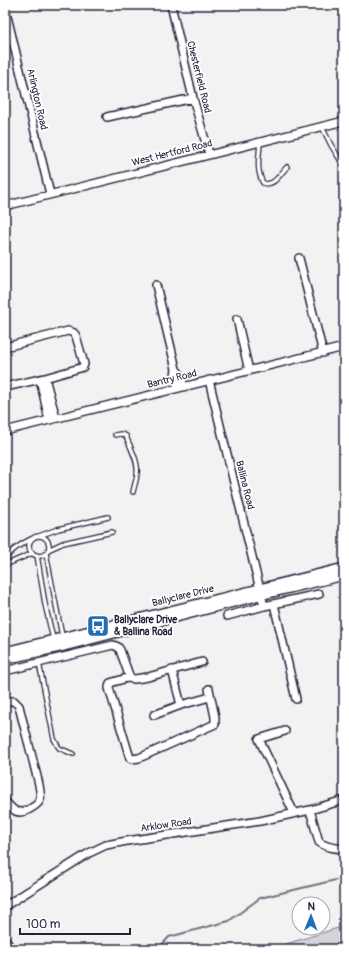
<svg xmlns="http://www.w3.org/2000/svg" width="349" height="954" viewBox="0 0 349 954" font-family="Pangolin,sans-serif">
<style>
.green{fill:#d3d3d8;stroke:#7a7a8a}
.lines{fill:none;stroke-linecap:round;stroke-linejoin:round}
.stream{stroke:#727282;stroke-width:2}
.service-casing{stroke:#22223b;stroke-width:6}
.minor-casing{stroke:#22223b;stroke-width:10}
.tertiary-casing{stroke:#22223b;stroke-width:12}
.service{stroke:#fff;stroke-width:3.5}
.minor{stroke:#fff;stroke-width:7}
.tertiary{stroke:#fff;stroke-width:9}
.labels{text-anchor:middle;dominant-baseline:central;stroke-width:3.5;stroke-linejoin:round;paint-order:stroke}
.street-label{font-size:10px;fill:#22223b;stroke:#fff}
.poi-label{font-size:10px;font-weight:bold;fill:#22223b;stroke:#fff;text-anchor:start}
</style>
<rect width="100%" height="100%" fill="#f2f2f3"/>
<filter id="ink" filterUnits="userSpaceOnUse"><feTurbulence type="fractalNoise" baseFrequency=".025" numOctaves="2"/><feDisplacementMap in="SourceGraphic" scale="8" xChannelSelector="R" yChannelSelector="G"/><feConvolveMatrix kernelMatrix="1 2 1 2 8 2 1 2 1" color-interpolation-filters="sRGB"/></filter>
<g filter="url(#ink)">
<path class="green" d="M344 926V949H270Z"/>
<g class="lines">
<path class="stream" d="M158 949 169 937 229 921 260 898 344 878"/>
<g class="service-casing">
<path id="service" d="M322 127 331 145 344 166
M260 143C259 157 256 170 263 183 274 187 280 174 287 167
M115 435C120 434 122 433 126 436 130 447 139 462 137 473 137 479 134 486 133 492
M39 536 58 529 108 517
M29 546a10 10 0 1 1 20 0a10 10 0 1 1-20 0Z
M48 550 63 543 112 532
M46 553 62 636
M37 555 45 604 53 639
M5 559C11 550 21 544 31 539
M5 565 33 553
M39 663 54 739 59 748 73 754"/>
</g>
<g class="minor-casing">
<path id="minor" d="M171 5 193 98 209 154
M5 8 50 194
M107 117 193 98
M5 206 344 121
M299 258 323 353
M156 285 176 369 175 376 178 388
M237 319 249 371
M5 347 68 331C72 332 74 332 76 336L84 364 83 367 80 368 45 378 5 387
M176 369 180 374 184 386
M45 378 56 418
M40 379 49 420
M209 380 264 606
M5 431 344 347
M274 604 296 699
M227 616 264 606 319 594
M202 662 148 677 135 679 127 678 110 683 109 688 130 758 132 759 139 758 215 724V717L209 689
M172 670 181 705 210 697
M5 671 113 645 118 647 120 650 130 678
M5 701H14L19 706C24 727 30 748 35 769 37 777 42 792 40 800 38 805 33 807 28 810 16 815 13 810 5 801
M154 715 181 705
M285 731 259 739 294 813
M310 810 319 842C326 848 336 848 344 849
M5 906 89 853 106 845 127 841 260 821 310 810 344 800
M5 939 11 949"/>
</g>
<g class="tertiary-casing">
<path id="tertiary" d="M5 652 344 568
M5 659 64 646 260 595 344 575"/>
</g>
<use href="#service" class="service"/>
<use href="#minor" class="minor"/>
<use href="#tertiary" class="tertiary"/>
</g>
</g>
<defs>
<g id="bus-square" transform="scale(1.15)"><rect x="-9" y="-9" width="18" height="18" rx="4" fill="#1f6fb2" stroke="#fff"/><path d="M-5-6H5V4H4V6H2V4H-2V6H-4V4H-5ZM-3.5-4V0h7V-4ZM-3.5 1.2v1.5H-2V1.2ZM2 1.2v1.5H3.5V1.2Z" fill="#fff"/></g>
</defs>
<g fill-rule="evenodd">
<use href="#bus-square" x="98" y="626"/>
</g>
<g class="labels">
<g class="street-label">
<text transform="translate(199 77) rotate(76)">Chesterfield Road</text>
<text transform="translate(37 99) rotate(77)">Arlington Road</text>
<text transform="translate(172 153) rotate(-14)">West Hertford Road</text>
<text transform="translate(172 379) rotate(-14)">Bantry Road</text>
<text transform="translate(245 485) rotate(76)">Ballina Road</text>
<text transform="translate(183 596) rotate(-14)">Ballyclare Drive</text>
<text transform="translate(166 825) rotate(-8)">Arklow Road</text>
</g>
<g class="poi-label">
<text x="114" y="620">Ballyclare Drive<tspan x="114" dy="12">&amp; Ballina Road</tspan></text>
</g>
</g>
<rect width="349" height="954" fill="none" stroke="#fff" stroke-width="20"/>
<rect x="10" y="10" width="329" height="934" fill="none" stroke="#22223b" stroke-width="1.5" filter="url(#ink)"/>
<g transform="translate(311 916) rotate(1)"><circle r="19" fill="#ffffff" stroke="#a7a7b1"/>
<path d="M0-3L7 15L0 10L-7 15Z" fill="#1f6fb2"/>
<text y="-6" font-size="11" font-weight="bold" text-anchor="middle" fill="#22223b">N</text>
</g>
<path d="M20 928v6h110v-6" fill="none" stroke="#22223b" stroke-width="2"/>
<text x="26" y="928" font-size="12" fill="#22223b" stroke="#ffffff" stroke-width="3" paint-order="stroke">100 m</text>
</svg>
